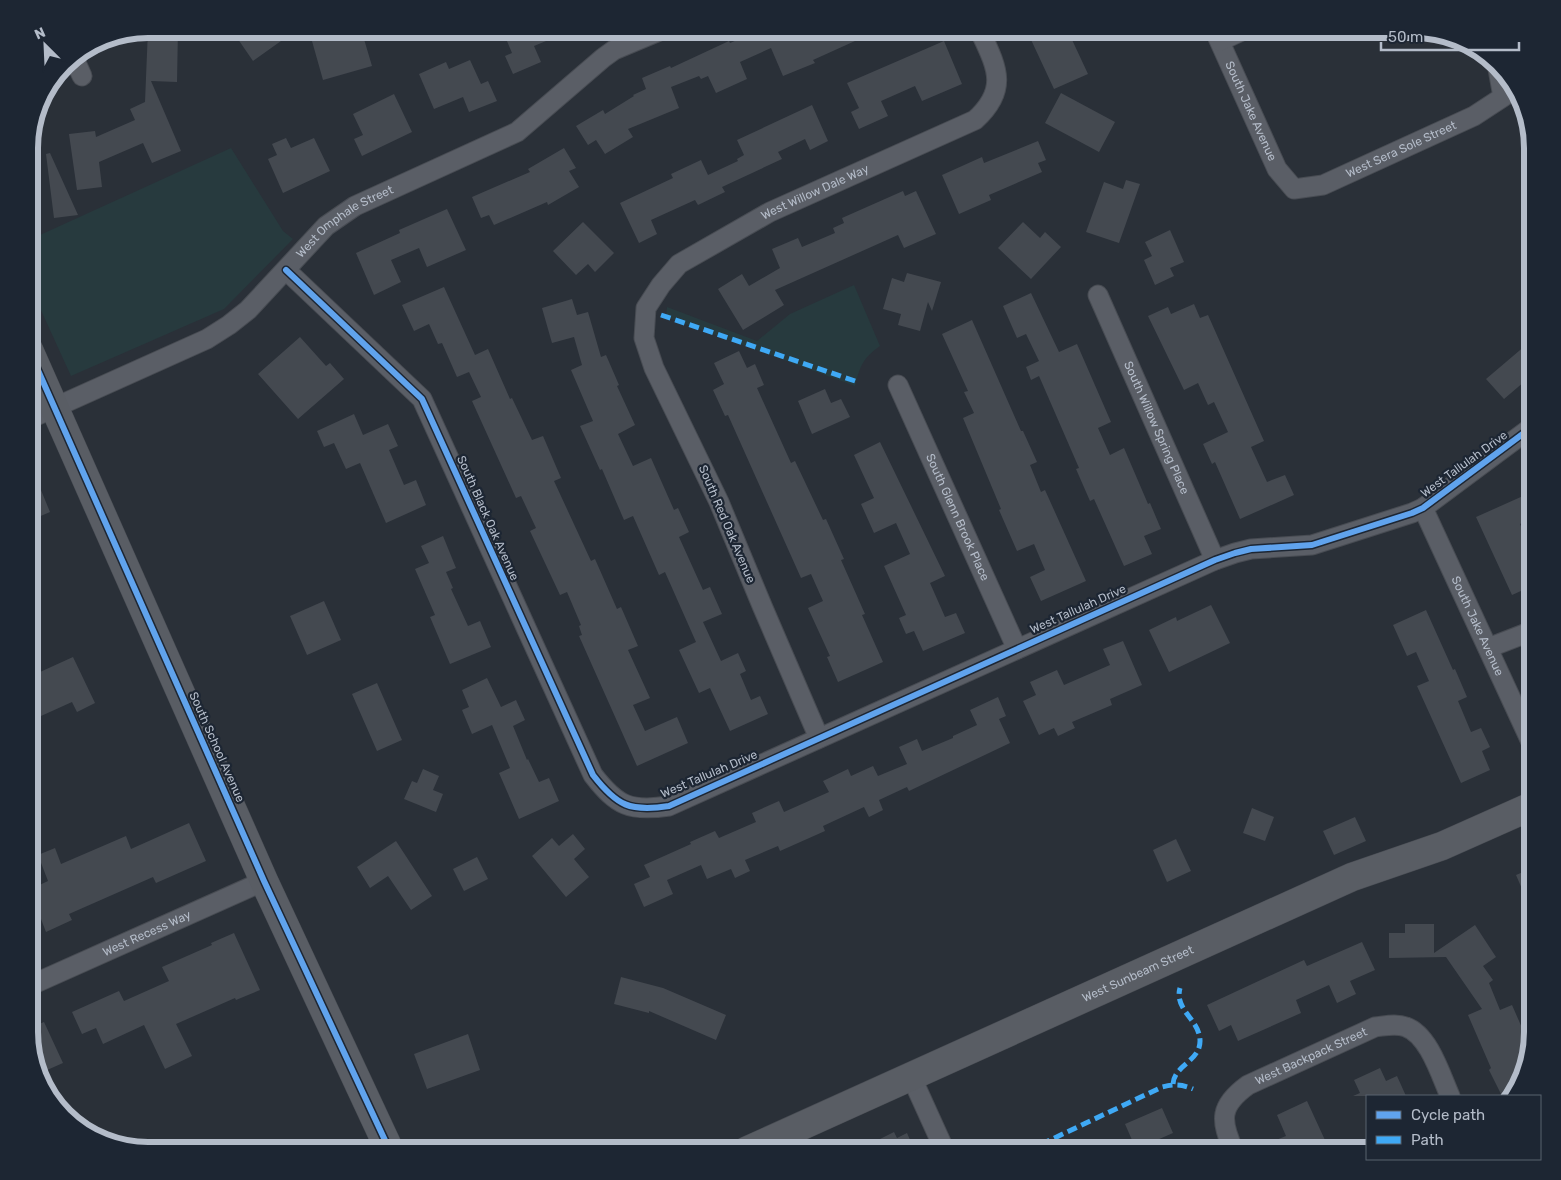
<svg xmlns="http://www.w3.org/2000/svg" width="1561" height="1180" viewBox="0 0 1561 1180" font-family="Rubik,sans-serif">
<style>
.green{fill:#273a3e}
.building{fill:#444950}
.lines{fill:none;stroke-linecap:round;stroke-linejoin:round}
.street-casing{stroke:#484c53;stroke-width:21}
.secondary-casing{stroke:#484c53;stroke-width:29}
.street{stroke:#5a5e66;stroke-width:19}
.secondary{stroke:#595d64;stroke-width:28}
.quiet{stroke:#3fa9f5;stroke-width:5;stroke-dasharray:10 5;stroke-linecap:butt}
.cycleway-casing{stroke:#1d2633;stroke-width:9}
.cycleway{stroke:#60a3ed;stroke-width:6}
.labels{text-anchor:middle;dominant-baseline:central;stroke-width:4.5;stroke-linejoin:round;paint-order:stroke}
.street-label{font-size:12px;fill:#b4bcc9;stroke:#1d2633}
.rim{fill:none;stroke:#b4bcc9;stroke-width:6}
</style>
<rect width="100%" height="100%" fill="#2a3038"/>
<path class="green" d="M231 148 283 231 293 239 224 309 71 376 29 284V240Z
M854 285 880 346C863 358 860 366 855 386L666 317 667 307 757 341 790 314Z"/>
<path class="building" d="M148 29H178L177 82 151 81 181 151 152 163 143 143 99 162 102 187 77 190 69 134 95 131 96 137 135 120 130 109 145 102Z
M231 29H272L281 41 253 61Z
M331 29H361L372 66 323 80 310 34Z
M502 29H575L534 46 541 62 513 74 505 56 512 53Z
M763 29H850L855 41 813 60 815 63 783 76 771 48 740 62 747 79 716 93 708 76 701 79 699 76 671 87 679 108 628 129 633 137 605 154 596 140 588 145 576 126 603 110 605 114 634 96 633 95 646 89 642 78 670 66 671 68 729 41 730 43Z
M1026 29H1067L1088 74 1054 89Z
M944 41 962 84 922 101 915 86 881 101 888 116 859 129 851 112 859 108 847 83Z
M470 60 481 84 488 81 497 101 469 112 463 97 434 109 419 74 446 62 449 69Z
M1061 93 1115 122 1099 152 1045 123Z
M394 94 412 132 362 156 354 139 363 135 353 114Z
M812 105 828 141 810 150 805 139 778 152 782 159 722 187 725 192 698 205 695 200 651 220 657 234 639 243 620 203 673 178 671 174 701 160 708 175 738 161 737 159 744 155 737 140Z
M286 138 291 148 314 138 330 171 283 193 268 159 277 155 272 144Z
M1038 141 1046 160 1038 163 1042 172 989 195 991 200 959 214 942 175 982 157 984 163Z
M564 148 576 168 569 171 579 187 548 205 547 202 494 225 489 215 481 218 472 197 530 172 528 169Z
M50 153 78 215 54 218 46 154Z
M1126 180 1140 184 1119 243 1086 232 1104 182 1123 189Z
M903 191 905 196 916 191 936 234 904 248 898 235 775 290 784 305 743 330 718 289 742 274 749 286 780 268 772 249 798 238 802 247 835 233 833 228 844 223 842 218Z
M447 209 466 250 427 267 419 248 391 260 401 282 374 295 356 253 400 233 399 230Z
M583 222 614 253 595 272 588 264 576 275 553 251Z
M1023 222 1040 238 1045 232 1061 247 1031 279 998 248Z
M1170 230 1184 262 1170 268 1174 276 1155 285 1144 260 1152 256 1145 242Z
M907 273 941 282 932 311 928 302 920 331 898 325 901 314 883 309 892 278 904 282Z
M444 287 475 355 488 349 510 399 512 398 532 440 543 436 561 478 554 481 591 561 595 559 617 609 621 607 638 646 628 650 650 698 633 705 645 731 677 717 688 743 637 766 579 636 582 635 579 626 581 625 567 592 560 595 530 531 536 528 521 496 516 498 472 401 481 397 469 372 457 377 442 343 438 344 429 324 414 331 402 305Z
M1031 293 1059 352 1077 344 1111 422 1098 428 1110 455 1124 448 1148 504 1150 503 1161 529 1144 536 1152 554 1124 566 1094 499 1090 501 1076 469 1079 468 1039 376 1031 380 1026 367 1039 361 1026 334 1017 338 1003 306Z
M572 299 577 315 588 312 601 357 606 355 619 385 617 386 635 425 618 434 633 466 651 458 674 510 678 508 689 532 679 537 703 590 710 587 722 614 703 622 721 661 738 653 746 671 740 674 751 700 760 696 768 714 730 731 710 688 699 693 679 650 696 642 665 572 659 575 633 516 624 520 602 469 600 470 580 426 593 421 571 370 582 365 574 337 552 343 542 308Z
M1194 304 1200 318 1208 315 1264 441 1251 447 1267 482 1285 475 1294 495 1240 519 1215 462 1212 464 1203 444 1228 432 1214 402 1208 405 1198 383 1184 390 1148 316 1168 307 1171 314Z
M972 320 1021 431H1023L1037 462 1030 465 1041 492 1045 490 1086 581 1041 601 1030 577 1045 570 1034 544 1017 551 999 510 1001 509 963 418 974 413 964 392 968 391 942 334Z
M300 337 326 366 330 363 344 379 298 419 258 374Z
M1532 340V375L1504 399 1486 379Z
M739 351 747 368 755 364 764 385 757 388 791 463 795 461 823 520 826 519 844 559 841 560 865 614 862 615 883 662 838 682 827 657 830 656 808 608 823 601 811 574 801 578 728 415 725 416 713 390 724 384 714 363Z
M825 389 831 403 841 399 850 417 812 434 798 401Z
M354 414 363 435 388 424 398 446 389 450 404 485 416 480 426 505 386 523 360 463 346 469 334 443 324 447 317 431Z
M880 442 945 576 930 583 945 617 956 613 965 633 923 651 914 631 906 634 899 618 906 615 884 566 910 554 896 523 874 533 861 504 874 498 854 455Z
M29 461 50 512 29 521Z
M1523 496 1532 517 1520 524 1532 552V586L1512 595 1476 517Z
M443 536 456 568 446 572 453 588 451 589 468 626 480 621 491 647 450 664 430 617 435 615 415 569 429 563 421 546Z
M324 601 341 640 307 655 290 616Z
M1211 605 1230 643 1169 672 1149 630 1176 617 1177 621Z
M1426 610 1453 670 1455 669 1467 697 1458 701 1471 732 1481 728 1490 747 1482 751 1490 770 1461 783 1417 686 1429 681 1416 652 1407 656 1393 625Z
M1123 641 1142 685 1110 699 1112 705 1072 722 1075 728 1058 736 1054 728 1039 735 1023 701 1036 695 1030 682 1057 670 1064 685 1110 665 1103 649Z
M73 657 95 703 77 712 72 702 41 716 29 691V677Z
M487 678 501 707 516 700 525 720 513 726 527 760 528 759 539 782 549 778 559 801 519 819 499 773 510 768 492 725 472 734 462 710 469 707 462 690Z
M377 683 402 740 377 751 352 694Z
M998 697 1006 716 999 719 1010 743 909 791 907 787 879 800 883 810 869 817 864 807 823 826 825 831 780 851 778 846 745 860 750 871 735 878 731 869 707 879 701 865 667 880 673 894 644 907 634 884 650 877 644 865 691 844 690 842 715 831 719 838 756 822 752 813 779 801 784 812 829 792 823 781 848 769 851 776 873 766 878 776 907 764 899 747 917 739 922 751 953 738V736L977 725 970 710Z
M423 769 439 776 433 790 443 794 436 812 404 799 412 781 417 783Z
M1252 808 1274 817 1265 841 1243 833Z
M1355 817 1366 841 1334 855 1323 831Z
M189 823 206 861 156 883 153 877 69 914 72 920 46 932 41 919 29 925V890L48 881 38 855 55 848 61 864 126 836 131 849Z
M573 834 585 849 574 859 589 877 566 897 532 856 552 838 559 846Z
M1176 839 1191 871 1167 882 1153 850Z
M396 841 432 896 411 910 388 876 370 888 357 867Z
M477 857 488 879 464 891 453 869Z
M1532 868V912L1516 875Z
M1405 924H1434V953L1475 925 1496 957 1483 966 1493 980 1489 983 1500 1010 1512 1005 1530 1046 1526 1071 1512 1096H1502L1489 1070 1491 1068 1468 1015 1482 1009 1446 957 1389 958V933H1405Z
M234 933 260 990 236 1000 235 998 176 1024 192 1056 165 1069 144 1025 103 1044 96 1028 82 1034 72 1012 119 991 124 1001 169 981 162 967 212 945 211 943Z
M1362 942 1375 970 1350 981 1356 994 1337 1003 1329 985 1296 1000 1301 1013 1238 1041 1231 1025 1219 1031 1207 1005 1304 960 1307 966Z
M621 977 663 988 726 1015 716 1040 649 1011V1013L614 1004Z
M44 1022 63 1063 38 1074 29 1040V1028Z
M468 1034 480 1070 427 1089 414 1054Z
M1380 1068 1386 1081 1397 1076 1406 1096H1353L1360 1093 1354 1080Z
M1307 1101 1330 1151H1282L1276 1140 1286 1136 1277 1115Z
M1162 1108 1173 1133 1157 1140 1162 1151H1106L1132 1140 1125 1124Z
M894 1132 897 1138 907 1133 915 1151H866L878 1146 876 1141Z"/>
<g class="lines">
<g class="street-casing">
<g id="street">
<path id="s1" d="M1214 29 1277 169 1294 189 1323 185 1474 116 1503 97 1498 69"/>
<path d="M1220 41 1246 29"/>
<path d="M73 56 82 76"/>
<path d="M286 270 422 399 593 775C617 806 630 812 669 806L1215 560 1235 553 1251 549 1312 545 1412 513 1423 508 1532 427"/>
<path id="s2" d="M1098 295 1215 560"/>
<path id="s3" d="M898 385 1017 649"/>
<path id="s4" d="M29 419 207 339 229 325 248 310 326 226 355 206 517 132 603 58 614 50 664 29"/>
<path id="s5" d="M1423 508 1532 744"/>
<path d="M1488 648 1532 631"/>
<path id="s6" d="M819 738 763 608 719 502 654 368 644 338 646 308 661 285 679 264 770 212 975 120C1010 88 996 66 979 29"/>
<path id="s7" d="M29 986 264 881"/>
<path d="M911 1076 945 1151"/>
<path id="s8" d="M1234 1151C1220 1120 1219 1106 1248 1085L1375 1027C1385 1026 1396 1023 1406 1027 1429 1035 1441 1076 1450 1096"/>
</g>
</g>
<g class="secondary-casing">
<g id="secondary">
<path d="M29 350 264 881 390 1151"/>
<path id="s9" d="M746 1151 1352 877 1442 846 1532 806"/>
</g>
</g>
<use href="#street" class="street"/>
<use href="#secondary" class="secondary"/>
<path class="quiet" d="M661 315 858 382
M1173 1084C1174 1065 1201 1061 1200 1040 1199 1019 1174 1010 1180 988
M1027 1151 1162 1087C1174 1084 1181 1084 1193 1089"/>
<g class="cycleway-casing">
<path id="cycleway" d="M286 270 422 399 593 775C617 806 630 812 669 806L1215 560 1235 553 1251 549 1312 545 1412 513 1423 508 1532 427
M29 350 264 881 390 1151"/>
</g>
<use href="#cycleway" class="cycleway"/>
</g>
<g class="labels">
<g class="street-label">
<text stroke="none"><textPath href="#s1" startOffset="90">South Jake Avenue</textPath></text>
<text stroke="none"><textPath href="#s1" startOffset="295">West Sera Sole Street</textPath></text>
<text stroke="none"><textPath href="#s6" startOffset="676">West Willow Dale Way</textPath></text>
<text stroke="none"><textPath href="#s4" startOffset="378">West Omphale Street</textPath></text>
<text stroke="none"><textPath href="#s2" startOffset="145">South Willow Spring Place</textPath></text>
<text transform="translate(1464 464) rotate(-36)">West Tallulah Drive</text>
<text stroke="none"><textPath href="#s3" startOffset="145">South Glenn Brook Place</textPath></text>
<text transform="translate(488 518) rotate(66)">South Black Oak Avenue</text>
<text transform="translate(727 524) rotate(67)">South Red Oak Avenue</text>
<text transform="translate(1078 609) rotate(-24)">West Tallulah Drive</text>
<text stroke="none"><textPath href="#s5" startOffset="130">South Jake Avenue</textPath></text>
<text transform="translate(217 747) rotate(66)">South School Avenue</text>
<text transform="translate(709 774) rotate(-23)">West Tallulah Drive</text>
<text stroke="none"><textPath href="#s7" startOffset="129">West Recess Way</textPath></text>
<text stroke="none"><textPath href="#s9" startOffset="430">West Sunbeam Street</textPath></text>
<text stroke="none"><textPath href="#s8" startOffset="146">West Backpack Street</textPath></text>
</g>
</g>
<path d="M0 0H1561V1180H0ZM148 38H1414A110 110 0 0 1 1524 148V1032A110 110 0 0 1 1414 1142H148A110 110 0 0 1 38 1032V148A110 110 0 0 1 148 38Z" fill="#1d2633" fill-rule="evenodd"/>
<path class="rim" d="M148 38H1414A110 110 0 0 1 1524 148V1032A110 110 0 0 1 1414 1142H148A110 110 0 0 1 38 1032V148A110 110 0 0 1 148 38Z"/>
<rect x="1366" y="1095" width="175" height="65" fill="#1d2633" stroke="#59626f"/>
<rect x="1376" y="1111" width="25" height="8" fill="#60a3ed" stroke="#59626f"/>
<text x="1411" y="1120" font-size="15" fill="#b4bcc9">Cycle path</text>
<rect x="1376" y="1136" width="25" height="8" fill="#3fa9f5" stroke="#59626f"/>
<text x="1411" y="1145" font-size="15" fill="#b4bcc9">Path</text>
<g transform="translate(45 45) rotate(336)" stroke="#1d2633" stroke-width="4" paint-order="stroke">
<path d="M0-4L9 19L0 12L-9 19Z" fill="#b4bcc9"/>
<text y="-8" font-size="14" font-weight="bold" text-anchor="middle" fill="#b4bcc9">N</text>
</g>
<path d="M1381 42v8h138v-8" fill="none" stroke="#b4bcc9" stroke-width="2.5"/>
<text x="1388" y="42" font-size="15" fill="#b4bcc9" stroke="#1d2633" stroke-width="4" paint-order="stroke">50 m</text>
</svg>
